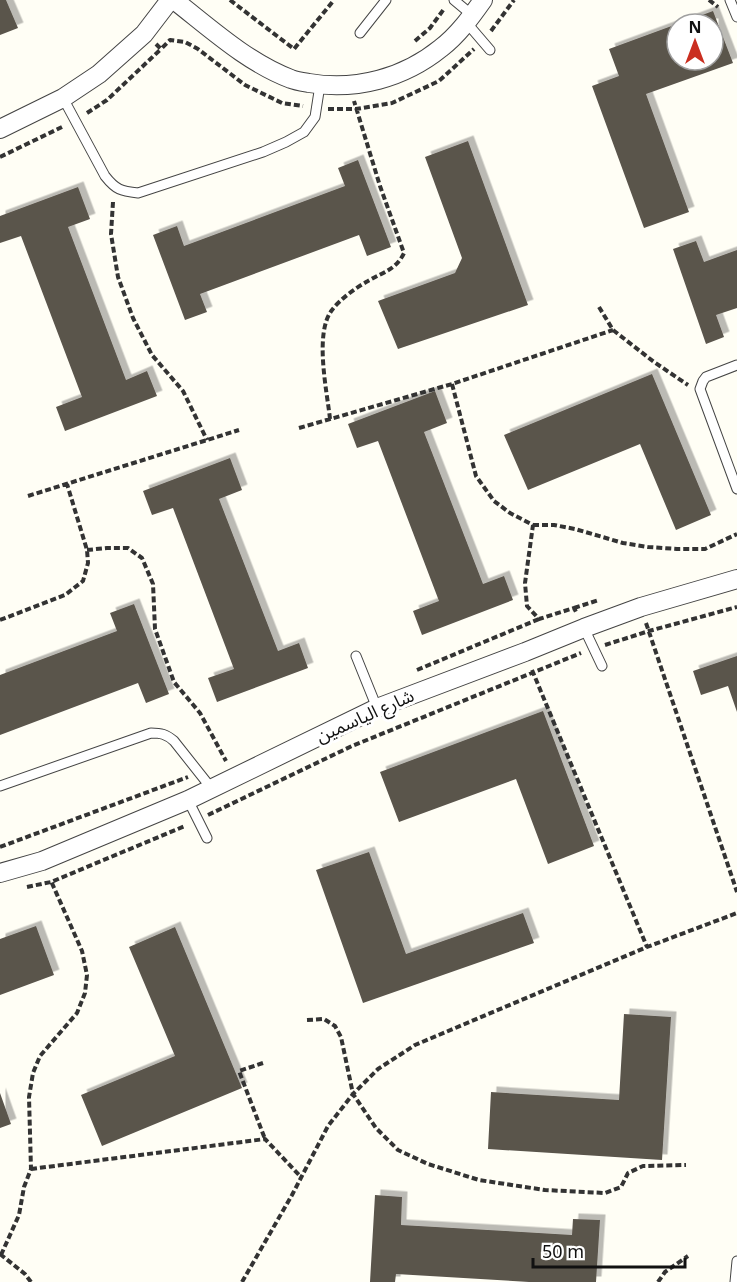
<svg xmlns="http://www.w3.org/2000/svg" width="737" height="1282" viewBox="0 0 737 1282" font-family="Georgia,'Noto Sans Arabic',serif">
<style>
.building{fill:#5a544c;filter:url(#shadow)}
.lines{fill:none;stroke-linecap:round;stroke-linejoin:round}
.service-casing{stroke:#444;stroke-width:11}
.minor-casing{stroke:#444;stroke-width:20}
.path{stroke:#333;stroke-width:4;stroke-dasharray:6 3;stroke-linecap:butt}
.service{stroke:#fff;stroke-width:9}
.minor{stroke:#fff;stroke-width:18}
.labels{text-anchor:middle;dominant-baseline:central;stroke-width:6;stroke-linejoin:round;paint-order:stroke}
.street-label{font-size:18px;fill:#111;stroke:#fff}
</style>
<defs>
<filter id="shadow"><feDropShadow dx="5.5" dy="-5.5" stdDeviation="0" flood-color="#0004"/></filter>
</defs>
<rect width="100%" height="100%" fill="#fffef5"/>
<path class="building" d="M0 0H6L18 28 0 35Z
M713 11 733 63 646 94 689 212 644 228 592 86 619 76 609 49 677 24V60H713V24H678Z
M468 141 528 305 398 349 378 301 455 273 462 258 425 157Z
M358 160 391 247 367 256 359 235 200 294 207 312 185 320 153 235 177 226 184 246 345 186 338 168Z
M78 187 90 219 68 227 126 380 147 371 157 396 65 431 56 407 82 397 21 236 0 243V216Z
M696 241 704 262 737 250V308L716 315 724 337 706 344 673 249Z
M652 374 711 515 676 530 640 444 528 490 504 435Z
M435 391 447 423 424 432 483 584 504 576 513 600 422 635 413 611 439 601 378 441 357 448 348 424Z
M230 458 242 490 219 499 278 651 299 643 308 668 217 702 208 678 234 669 173 508 152 515 143 491Z
M134 604 169 694 146 703 138 683 0 735V675L117 631 110 613Z
M737 656V712L728 686 701 695 693 671Z
M543 711 594 846 548 864 516 779 399 822 380 772Z
M369 852 406 954 523 913 534 943 363 1003 316 870Z
M36 926 54 975 0 995V939Z
M175 927 242 1088 102 1146 81 1095 175 1056 129 947Z
M624 1014 671 1017 662 1160 488 1149 491 1092 619 1100Z
M0 1093 11 1124 0 1128Z
M375 1195 402 1197 401 1225 572 1235 573 1219 600 1220 596 1282H529L396 1274 395 1282H370Z"/>
<g class="lines">
<g class="service-casing">
<path id="service" d="M454 0 472 15
M730 0 737 17
M466 22 490 50
M360 33 386 0
M63 98 105 176C116 190 121 191 138 193L263 152 286 142 304 132 315 117 320 85
M737 365 706 377 703 381 700 389 737 489
M584 628 602 666
M356 656 377 708
M0 786 151 733C161 733 166 734 174 741L212 789
M188 800 207 838
M735 1282 737 1261"/>
</g>
<g class="minor-casing">
<path id="minor" d="M174 0C210 28 248 63 291 79 296 81 303 82 309 83 356 91 404 78 441 48 458 35 471 17 483 0
M0 129 63 98 99 74 144 34 170 0
M0 873 42 861 188 800 377 708 525 652 584 628 641 607 737 579"/>
</g>
<path class="path" d="M230 0 294 49 334 0
M709 0 718 7
M491 31 514 0
M415 41 430 28 444 9
M156 44 161 49 170 40 185 42 198 49 245 85 282 103 303 106
M328 109H356L392 103 439 81 474 49
M87 113 107 100 161 49
M0 157 62 127
M113 202 111 234 118 277 133 318 152 355 183 391 207 440
M599 307 613 330 654 362 688 385
M452 384 476 476 494 501 510 513 533 525 525 583 527 606 539 619 574 608 577 614
M330 419C327 391 314 333 332 310 340 299 357 287 368 281 383 272 396 270 404 253L380 186 354 101
M299 428 452 384 613 330
M28 496 239 430
M533 525H554L575 529 623 543 648 547 677 549H705L737 534
M87 550 107 548H128L142 558 153 584 155 629 174 682 200 713 226 761
M574 608 599 600
M0 620 65 595 83 581 88 563 87 550 67 484
M646 623 737 892
M605 645 649 631 737 607
M417 670 539 619
M532 670 647 947
M208 815 352 746 581 653
M0 847 188 777
M27 887 51 882 185 826
M307 1020 324 1019 335 1026 341 1037 353 1094 376 1128 398 1150 428 1164 479 1180 545 1190 605 1193 621 1187 628 1173 643 1166 686 1165
M263 1063 239 1071 265 1139
M31 1169 265 1139 301 1177
M0 1254 25 1274 31 1282
M1 1255 19 1215 24 1187 31 1169 29 1097 33 1073 40 1056 77 1013 85 993 87 975 82 951 51 881
M242 1282 292 1195 328 1126 353 1094 378 1069 415 1045 647 947 737 913
M658 1282 665 1272 688 1256"/>
<use href="#service" class="service"/>
<use href="#minor" class="minor"/>
</g>
<g class="labels">
<g class="street-label">
<text transform="translate(365 716) rotate(-24)">شارع الياسمين</text>
</g>
</g>
<g transform="translate(695 42)"><circle r="28" fill="#ffffff" stroke="#a0a0a0" stroke-width="1.5"/>
<path d="M0-4.5L10 22L0 15L-10 22Z" fill="#ca2e20"/>
<text y="-9" font-size="16" font-weight="bold" text-anchor="middle" fill="#111111">N</text>
</g>
<path d="M533 1258v9h152v-9" fill="none" stroke="#111111" stroke-width="3"/>
<text x="542" y="1258" font-size="18" fill="#111111" stroke="#ffffff" stroke-width="4.5" paint-order="stroke">50 m</text>
</svg>
